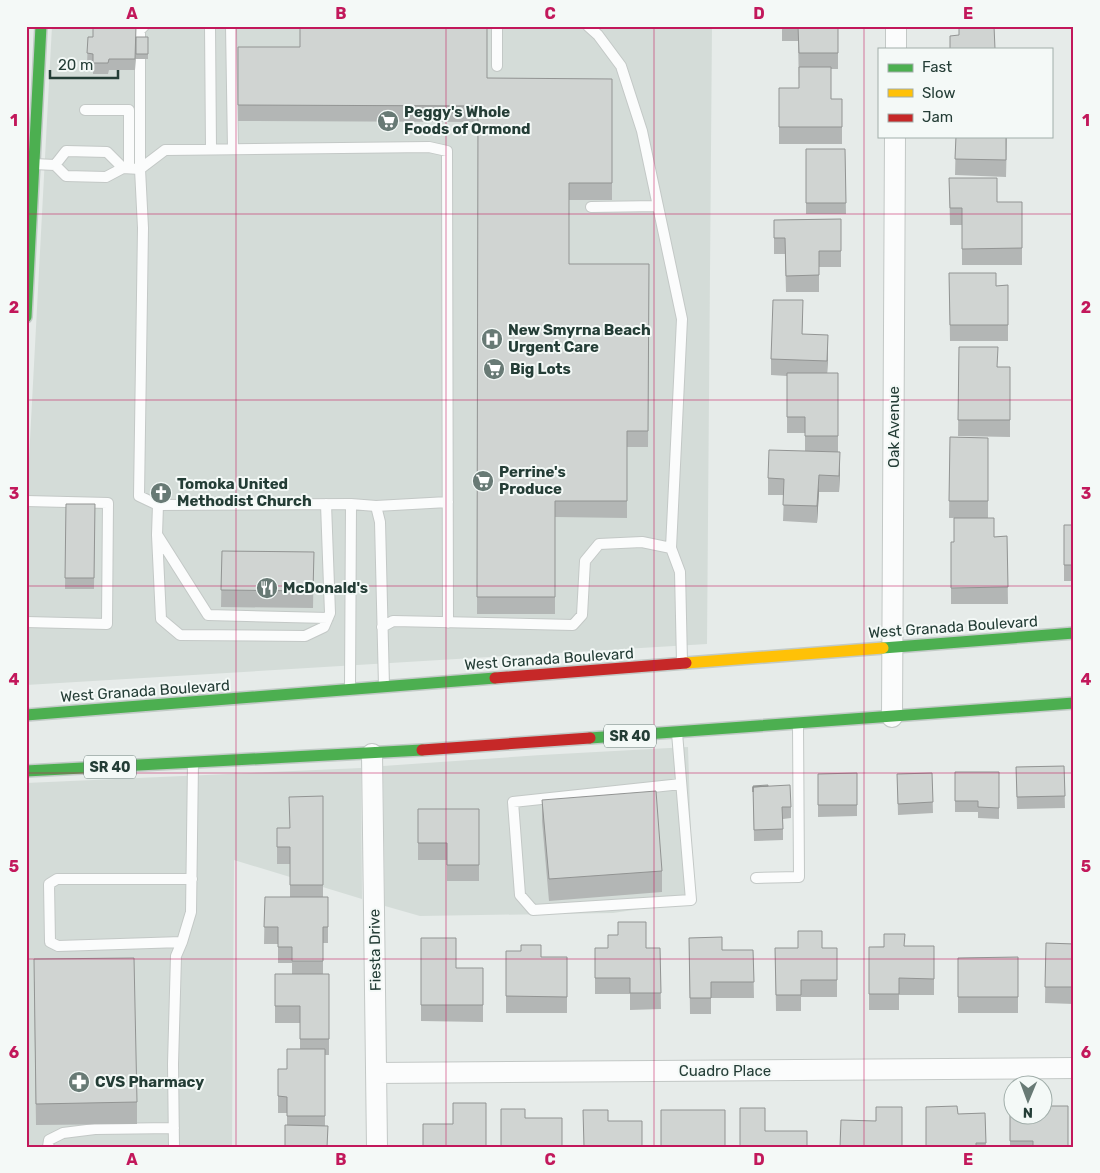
<svg xmlns="http://www.w3.org/2000/svg" width="1100" height="1173" viewBox="0 0 1100 1173" font-family="Rubik,sans-serif">
<style>
.built{fill:#d4dcd8}
.lines{fill:none;stroke-linecap:round;stroke-linejoin:round}
.lane-casing{stroke:#c3c8c6;stroke-width:12}
.street-casing{stroke:#c3c8c6;stroke-width:22}
.fast-casing{stroke:#c2cac7;stroke-width:14}
.slow-casing{stroke:#c2cac7;stroke-width:14}
.jam-casing{stroke:#c2cac7;stroke-width:14}
.lane{stroke:#fbfcfc;stroke-width:10}
.street{stroke:#fbfcfc;stroke-width:20}
.fast{stroke:#4caf50;stroke-width:11}
.slow{stroke:#ffc107;stroke-width:11}
.jam{stroke:#c62828;stroke-width:11}
.wall{fill:#b3b6b5}
.shaded-wall{fill:#929493}
.building{fill:#d0d4d2;stroke:#929493}
.grid{fill:none;stroke:#c2185b;stroke-width:1;stroke-opacity:0.55}
.labels{text-anchor:middle;dominant-baseline:central;stroke-width:4;stroke-linejoin:round;paint-order:stroke}
.shield{fill:#f4f9f7;stroke:#627570;stroke-width:1}
.shield-label{font-size:14px;font-weight:bold;fill:#243d36}
.poi-label{font-size:15px;font-weight:bold;fill:#243d36;stroke:#f4f9f7;text-anchor:start}
.street-label{font-size:15px;fill:#243d36;stroke:#f4f9f7}
.neatline{fill:none;stroke:#c2185b;stroke-width:2}
.grid-label{font-size:16px;text-anchor:middle;font-weight:bold;fill:#c2185b}
</style>
<rect width="100%" height="100%" fill="#e6ebe9"/>
<path class="built" d="M52 26H712L707 644 26 685V515Z
M688 747 693 901 613 913 420 916 385 906 383 766 541 755Z
M361 768 362 899 234 860 232 1147H26V783Z"/>
<g class="lines">
<g class="lane-casing">
<path id="lane" d="M210 26 211 149
M231 26 233 149
M497 26V66
M588 26 598 35 621 66 642 131 682 319 671 548
M85 110H129V168
M34 164 55 165 66 176 106 177 123 168 140 169 143 228 139 496 158 505
M55 165 66 151 107 152 123 168
M140 169 165 150 429 147 447 151 448 623
M140 169V30L144 26
M591 207 658 206
M26 501 108 503 107 624 26 622
M326 504 330 613 324 627 305 636 180 635 161 619 157 535 158 505 351 504 376 506 380 522 384 686
M376 506 448 502
M158 536 208 615 328 618
M382 627 393 621 573 625 582 615 585 561 599 544 642 542 671 548 680 572 682 662
M350 688 351 504
M677 733 691 900 533 910 520 895 513 802 681 784
M756 878 799 877 798 725
M182 942 58 946 50 942 49 884 57 879H192
M48 1147 49 1140 63 1133 95 1129 174 1128
M174 1147 173 1064 176 956 182 942 191 912 193 763"/>
</g>
<g class="street-casing">
<path id="street" d="M896 49V26
M892 717 895 136
M372 754 377 1147
M376 1073 1074 1068"/>
</g>
<g class="fast-casing">
<path id="fast" d="M26 317 41 26
M883 648 1074 633
M26 715 495 678
M590 738 1074 703
M26 771 422 750"/>
</g>
<g class="slow-casing">
<path id="slow" d="M686 663 883 648"/>
</g>
<g class="jam-casing">
<path id="jam" d="M495 678 686 663
M422 750 590 738"/>
</g>
<use href="#lane" class="lane"/>
<use href="#street" class="street"/>
<use href="#fast" class="fast"/>
<use href="#slow" class="slow"/>
<use href="#jam" class="jam"/>
</g>
<path class="wall" d="M782 26H838V69H831V99H842V144H779V88H799L798 41H782Z
M88 37H148V59H136L135 70H109L108 74H93V65H87Z
M238 47 487 78 612 79V200H569V264H649L648 447H627V518L555 517V614H477L478 122 238 121Z
M956 136H1007L1006 177 955 175Z
M806 149H845L846 214H806Z
M949 178 997 202H1022V265H962V225H950Z
M841 219V267H819V292H786L785 254H774V220Z
M949 273 996 286 1008 285V341H950Z
M803 317 802 334 828 351 827 373H838V452L840 469 839 492H819L817 523 783 521 784 495H768V478L805 451V433H787V376L771 375V359Z
M959 347 998 367H1010V437L958 436Z
M950 437 988 438V518L994 537 1007 536 1008 604H951V542H954L974 518H949Z
M66 504H95L94 589H65Z
M1064 525H1074V581H1064Z
M222 551 314 552 313 608 221 607Z
M1064 766 1065 808 1017 809 1016 767Z
M955 772H999V819L978 818V812H955Z
M857 773V816L818 817V774Z
M932 773 933 813 898 815 897 774Z
M753 786H768L791 807V818L783 819V840L754 841Z
M323 796V897H328V943H323V974H329V1055H325V1126H328L327 1147H274H285L287 1125V1113H278V1069H287L300 1049V1023H275V974H292V963H278V944H264L265 897H290V864H277V845L289 828Z
M542 800 662 871V892L549 901 542 821Z
M418 809H479V881H447V860H418Z
M421 938 456 968H483V1022L421 1021Z
M689 938 722 950H753L754 998H711V1014H690Z
M1046 943 1074 944V1004L1045 1003Z
M905 946H934V995H899V1010H869V947Z
M595 948H660L661 1009 630 1010V994H595Z
M775 948H837V997H801V1011H776Z
M506 951 541 957H567V1013H506Z
M1018 957V1013H958V958Z
M34 981 137 1102V1124L36 1125Z
M1010 1112 1068 1147H1010Z
M985 1113 986 1147H926L958 1114Z"/>
<path class="shaded-wall" d="M828 335V351L827 377V361Z
M840 452V469L839 492V476Z
M819 475V492L817 523V506Z"/>
<path class="building" d="M93 26H136L135 59H109L108 63H93V54L87 53 88 37H93Z
M424 26H487V78L612 79V183H569V264H649L648 431H627V501H555V597H477L478 106 238 105V47H300V28H424Z
M798 26H838V53H799Z
M959 26H994L995 49H950V36L959 35Z
M136 37H148V54H136Z
M799 67H831V99H842V127H779V88H799Z
M956 136H1006V160L955 159Z
M806 149H845L846 203H806Z
M949 178H997V202H1022V248L962 249V208H950Z
M841 219V251H819V275L786 276 785 238H774V220Z
M949 273H996V286L1008 285V325H950Z
M773 300H803L802 334 828 335 827 361 771 359Z
M959 347H998L997 367H1010V420H958Z
M787 373H838V436H805V417H787Z
M950 437 988 438V501H949Z
M769 450 840 452 839 476 819 475 817 506 783 505 784 479 768 478Z
M66 504H95L94 578H65Z
M954 518H994V537L1007 536 1008 587 951 588V542H954Z
M1064 525H1074V565H1064Z
M222 551 314 552 313 591 221 590Z
M1064 766 1065 796 1017 797 1016 767Z
M955 772H999V808L978 807V801H955Z
M857 773V805H818V774Z
M932 773 933 802 898 804 897 774Z
M768 785V786L753 787V792V786Z
M790 785 791 807H782L783 829 754 830 753 787Z
M656 791 662 871 549 879 542 800Z
M323 796V885H290V847H277V828H290L289 797Z
M418 809H479V865H447V843H418Z
M265 897H328V927H323V961H292V947H278V927H264Z
M618 922H646V948H660L661 993H630V978H595V948H608V935H618Z
M798 931H822V948H837V980H801V995H776L775 948H798Z
M884 934H905L904 946H934V979L899 978V994H869V947H884Z
M722 937V950H753L754 982H711V998H690L689 938Z
M421 938H456V968H483V1005H421Z
M1046 943 1074 944V987H1045Z
M521 945H541V957H567V997L506 996V951H521Z
M1018 957V997H958V958Z
M134 958 137 1102 36 1104 34 959Z
M275 974H329V1039H300V1006H275Z
M287 1049H325V1116H287V1097L278 1096V1069H287Z
M453 1103H486V1147H423V1124H453Z
M957 1106 958 1114 985 1113 986 1143H976V1147H926V1107Z
M1042 1106H1068V1147H1033V1141H1010V1112H1012V1116H1042Z
M876 1107H902V1147H840L841 1120 876 1121Z
M740 1108H765V1131H807V1147H740Z
M501 1109H525V1118H562V1147H501Z
M583 1110H608V1121H642V1147H584Z
M661 1110H725V1147H661Z
M285 1125 328 1126 327 1147H274H285Z"/>
<path class="grid" d="M236 26V1147M446 26V1147M654 26V1147M864 26V1147M26 214H1074M26 400H1074M26 586H1074M26 773H1074M26 959H1074"/>
<defs>
<g id="supermarket-disc" transform="scale(1.125)"><circle r="9.5" fill="#687a75" stroke="#f4f9f7"/><path d="M-6-5.5h2.5l.6 2H6L4.5 2H-2.5L-4.4-4H-6ZM-1.5 3.2a1.3 1.3 0 1 0 .1 0ZM3 3.2a1.3 1.3 0 1 0 .1 0Z" fill="#fff"/></g>
<g id="hospital-disc" transform="scale(1.125)"><circle r="9.5" fill="#687a75" stroke="#f4f9f7"/><path d="M-5-5h3v3.5h4V-5h3V5h-3V1.5h-4V5h-3Z" fill="#fff"/></g>
<g id="church-disc" transform="scale(1.125)"><circle r="9.5" fill="#687a75" stroke="#f4f9f7"/><path d="M-1.2-6h2.4v3.5h3.3v2.4h-3.3V6h-2.4V-.1h-3.3v-2.4h3.3Z" fill="#fff"/></g>
<g id="restaurant-disc" transform="scale(1.125)"><circle r="9.5" fill="#687a75" stroke="#f4f9f7"/><path d="M-5-6h1v4h1v-4h1v4h1v-4h1v5L-1.5 .5V6h-2V.5L-5-1ZM5-6V6H3V1.5H1.5Q1.5-4 5-6Z" fill="#fff"/></g>
<g id="pharmacy-disc" transform="scale(1.125)"><circle r="9.5" fill="#687a75" stroke="#f4f9f7"/><path d="M-2-6h4v4h4v4h-4v4h-4v-4h-4v-4h4Z" fill="#fff"/></g>
</defs>
<g fill-rule="evenodd">
<use href="#supermarket-disc" x="388" y="121"/>
<use href="#hospital-disc" x="492" y="339"/>
<use href="#supermarket-disc" x="494" y="369"/>
<use href="#supermarket-disc" x="483" y="481"/>
<use href="#church-disc" x="161" y="493"/>
<use href="#restaurant-disc" x="267" y="588"/>
<use href="#pharmacy-disc" x="79" y="1082"/>
</g>
<g class="labels">
<g class="shield">
<rect x="604" y="724.5" width="52" height="23" rx="4"/>
<rect x="84" y="755.5" width="52" height="23" rx="4"/>
</g>
<g class="shield-label">
<text x="630" y="736">SR 40</text>
<text x="110" y="767">SR 40</text>
</g>
<g class="poi-label">
<text x="404" y="112">Peggy's Whole<tspan x="404" dy="17">Foods of Ormond</tspan></text>
<text x="508" y="330">New Smyrna Beach<tspan x="508" dy="17">Urgent Care</tspan></text>
<text x="510" y="369">Big Lots</text>
<text x="499" y="472">Perrine's<tspan x="499" dy="17">Produce</tspan></text>
<text x="177" y="484">Tomoka United<tspan x="177" dy="17">Methodist Church</tspan></text>
<text x="283" y="588">McDonald's</text>
<text x="95" y="1082">CVS Pharmacy</text>
</g>
<g class="street-label">
<text transform="translate(894 427) rotate(-90)">Oak Avenue</text>
<text transform="translate(953 627) rotate(-4)">West Granada Boulevard</text>
<text transform="translate(549 659) rotate(-4)">West Granada Boulevard</text>
<text transform="translate(145 691) rotate(-4)">West Granada Boulevard</text>
<text transform="translate(375 950) rotate(-91)">Fiesta Drive</text>
<text x="725" y="1071">Cuadro Place</text>
</g>
</g>
<rect width="1100" height="1173" fill="none" stroke="#f4f9f7" stroke-width="55"/>
<rect x="878" y="48" width="175" height="90" fill="#f4f9f7" stroke="#a1aeaa"/>
<rect x="888" y="64" width="25" height="8" fill="#4caf50" stroke="#a1aeaa"/>
<text x="922" y="72" font-size="15" fill="#243d36">Fast</text>
<rect x="888" y="89" width="25" height="8" fill="#ffc107" stroke="#a1aeaa"/>
<text x="922" y="98" font-size="15" fill="#243d36">Slow</text>
<rect x="888" y="114" width="25" height="8" fill="#c62828" stroke="#a1aeaa"/>
<text x="922" y="122" font-size="15" fill="#243d36">Jam</text>
<g transform="translate(1028 1100) rotate(181)"><circle r="24" fill="#f4f9f7" stroke="#a1aeaa"/>
<path d="M0-4L9 19L0 12L-9 19Z" fill="#687a75"/>
<text y="-8" font-size="14" font-weight="bold" text-anchor="middle" fill="#243d36">N</text>
</g>
<path d="M50 70v8h68v-8" fill="none" stroke="#243d36" stroke-width="2.5"/>
<text x="58" y="70" font-size="15" fill="#243d36" stroke="#f4f9f7" stroke-width="4" paint-order="stroke">20 m</text>
<rect x="28" y="28" width="1044" height="1118" class="neatline"/>
<g class="grid-label">
<text x="132" y="19">A</text>
<text x="341" y="19">B</text>
<text x="550" y="19">C</text>
<text x="759" y="19">D</text>
<text x="968" y="19">E</text>
<text x="14" y="126">1</text>
<text x="1086" y="126">1</text>
<text x="14" y="313">2</text>
<text x="1086" y="313">2</text>
<text x="14" y="499">3</text>
<text x="1086" y="499">3</text>
<text x="14" y="685">4</text>
<text x="1086" y="685">4</text>
<text x="14" y="872">5</text>
<text x="1086" y="872">5</text>
<text x="14" y="1058">6</text>
<text x="1086" y="1058">6</text>
<text x="132" y="1165">A</text>
<text x="341" y="1165">B</text>
<text x="550" y="1165">C</text>
<text x="759" y="1165">D</text>
<text x="968" y="1165">E</text>
</g>
</svg>
